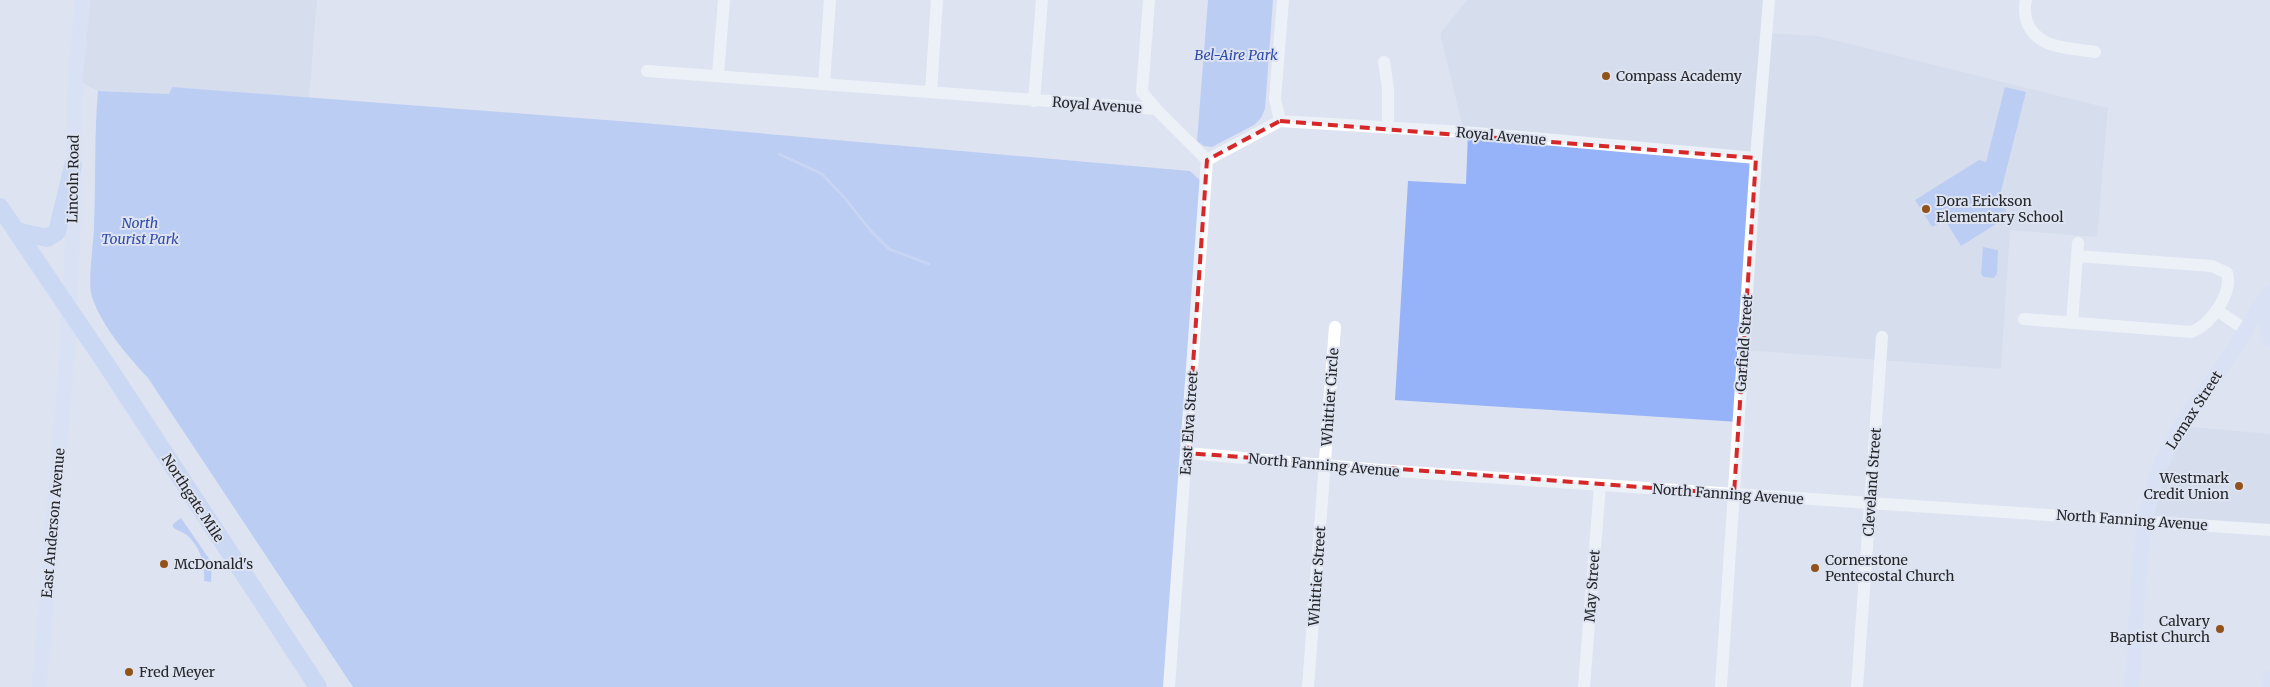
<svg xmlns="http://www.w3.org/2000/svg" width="2270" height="687" viewBox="0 0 2270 687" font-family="Merriweather,serif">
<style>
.built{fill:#ced7eb}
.green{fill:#96b2f8}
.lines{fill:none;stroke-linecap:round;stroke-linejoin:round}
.stream{stroke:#afc3f6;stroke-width:2.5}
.minor{stroke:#fff;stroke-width:12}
.major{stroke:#d4dffa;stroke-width:15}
.highway{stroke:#b7c9f6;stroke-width:18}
.marked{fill:none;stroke:#d62828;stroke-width:4;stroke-dasharray:10 6;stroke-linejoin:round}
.poi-dot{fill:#92531b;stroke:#dde3f0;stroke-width:2}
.labels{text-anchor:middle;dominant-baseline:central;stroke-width:4;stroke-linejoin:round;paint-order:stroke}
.park-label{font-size:14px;font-style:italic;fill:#2f4aa9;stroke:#dde3f0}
.poi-label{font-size:14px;fill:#24262a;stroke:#dde3f0;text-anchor:start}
.street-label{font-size:14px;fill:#24262a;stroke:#dde3f0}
</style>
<rect width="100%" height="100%" fill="#dde3f0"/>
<path class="built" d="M83 0H317L309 98 172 87 170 94 98 91 75 79Z
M1467 0H1769L1766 33 1818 36 2108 108 2097 237 2010 230 2001 369 1744 350 1464 132 1440 34Z
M2181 426 2270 434V530L2146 520Z"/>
<path class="green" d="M1208 0H1273L1265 109 1261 118 1254 125 1212 147 1204 146 1197 141Z
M172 87 632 122 1190 171 1206 186 1169 687H353L148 378C126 354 103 328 92 297 87 282 94 243 94 225 96 180 94 136 98 91L169 94Z
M2005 87 2026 92 1999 199 2009 216 1961 246 1945 220 1932 227 1915 200 1979 160 1986 162Z
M1468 133 1756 158 1739 422 1395 400 1408 181 1466 184Z
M1983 247 1998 250 1997 274 1994 278 1984 277 1981 274Z
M181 518 212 563 211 582 204 581C205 563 201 548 187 535 182 531 177 531 173 527V524Z"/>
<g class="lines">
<path class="stream" d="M779 154 822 174 844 197 870 230 889 249 929 264"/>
<path class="minor" d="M1149 0 1142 92 1156 109
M2026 0C2024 6 2025 13 2026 19 2035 50 2069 47 2095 52
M1384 62 1388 89V128
M647 71 1156 109 1207 160
M718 75 724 0
M824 83 830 0
M931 92 937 0
M1034 101 1042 0
M1280 121 1275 99 1283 0
M1207 160 1280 121 1464 132 1756 158
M2077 256 2078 243
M2218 311 2246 330
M2024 319 2192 332C2211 324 2233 293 2227 273L2212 266 2077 256 2072 323
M1187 453 1380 470 2270 530
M1169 687 1207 160
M1308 687 1335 327
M1584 687 1600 485
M1721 687 1756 158 1769 0
M1857 687 1882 337"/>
<path class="major" d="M2270 293 2267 325 2270 339
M39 687 68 347 73 226 75 79 83 0
M2132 687C2137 623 2136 552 2152 491 2166 438 2201 398 2231 353 2245 333 2255 312 2270 293
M2269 687 2270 678"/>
<path class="highway" d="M0 207 108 367 318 687
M16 231 47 238 57 232 73 166"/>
</g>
<path d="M0 0H2270V687H0ZM1280 121 1756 158 1734 494 1187 453 1207 160Z" fill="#dde3f0" fill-opacity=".55" fill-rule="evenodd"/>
<path class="marked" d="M1280 121 1756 158 1734 494 1187 453 1207 160Z"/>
<g class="poi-dot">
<circle cx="1606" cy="76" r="5"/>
<circle cx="1926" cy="209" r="5"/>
<circle cx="2239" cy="486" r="5"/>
<circle cx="164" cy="564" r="5"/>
<circle cx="1815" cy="568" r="5"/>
<circle cx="2220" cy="629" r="5"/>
<circle cx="129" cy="672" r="5"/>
</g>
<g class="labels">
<g class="park-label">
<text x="1236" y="55">Bel-Aire Park</text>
<text x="140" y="223">North<tspan x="140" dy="16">Tourist Park</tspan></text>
</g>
<g class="poi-label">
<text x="1616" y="76">Compass Academy</text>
<text x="1936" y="201">Dora Erickson<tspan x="1936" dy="16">Elementary School</tspan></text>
<text x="2229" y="478" text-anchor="end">Westmark<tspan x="2229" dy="16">Credit Union</tspan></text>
<text x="1825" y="560">Cornerstone<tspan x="1825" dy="16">Pentecostal Church</tspan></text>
<text x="174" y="564">McDonald's</text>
<text x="2210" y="621" text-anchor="end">Calvary<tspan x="2210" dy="16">Baptist Church</tspan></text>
<text x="139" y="672">Fred Meyer</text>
</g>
<g class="street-label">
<text transform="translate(1097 105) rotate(4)">Royal Avenue</text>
<text transform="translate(1501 136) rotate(5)">Royal Avenue</text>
<text transform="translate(73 179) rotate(-89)">Lincoln Road</text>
<text transform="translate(1744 343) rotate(-86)">Garfield Street</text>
<text transform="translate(1330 397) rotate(-86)">Whittier Circle</text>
<text transform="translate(2194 410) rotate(-57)">Lomax Street</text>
<text transform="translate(1189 423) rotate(-86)">East Elva Street</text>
<text transform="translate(1324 465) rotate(5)">North Fanning Avenue</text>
<text transform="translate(1872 482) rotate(-86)">Cleveland Street</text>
<text transform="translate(1728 494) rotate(4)">North Fanning Avenue</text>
<text transform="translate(193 498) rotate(57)">Northgate Mile</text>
<text transform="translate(2132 520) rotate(4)">North Fanning Avenue</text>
<text transform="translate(53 523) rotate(-85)">East Anderson Avenue</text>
<text transform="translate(1317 576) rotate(-86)">Whittier Street</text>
<text transform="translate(1592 586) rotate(-86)">May Street</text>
</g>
</g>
</svg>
